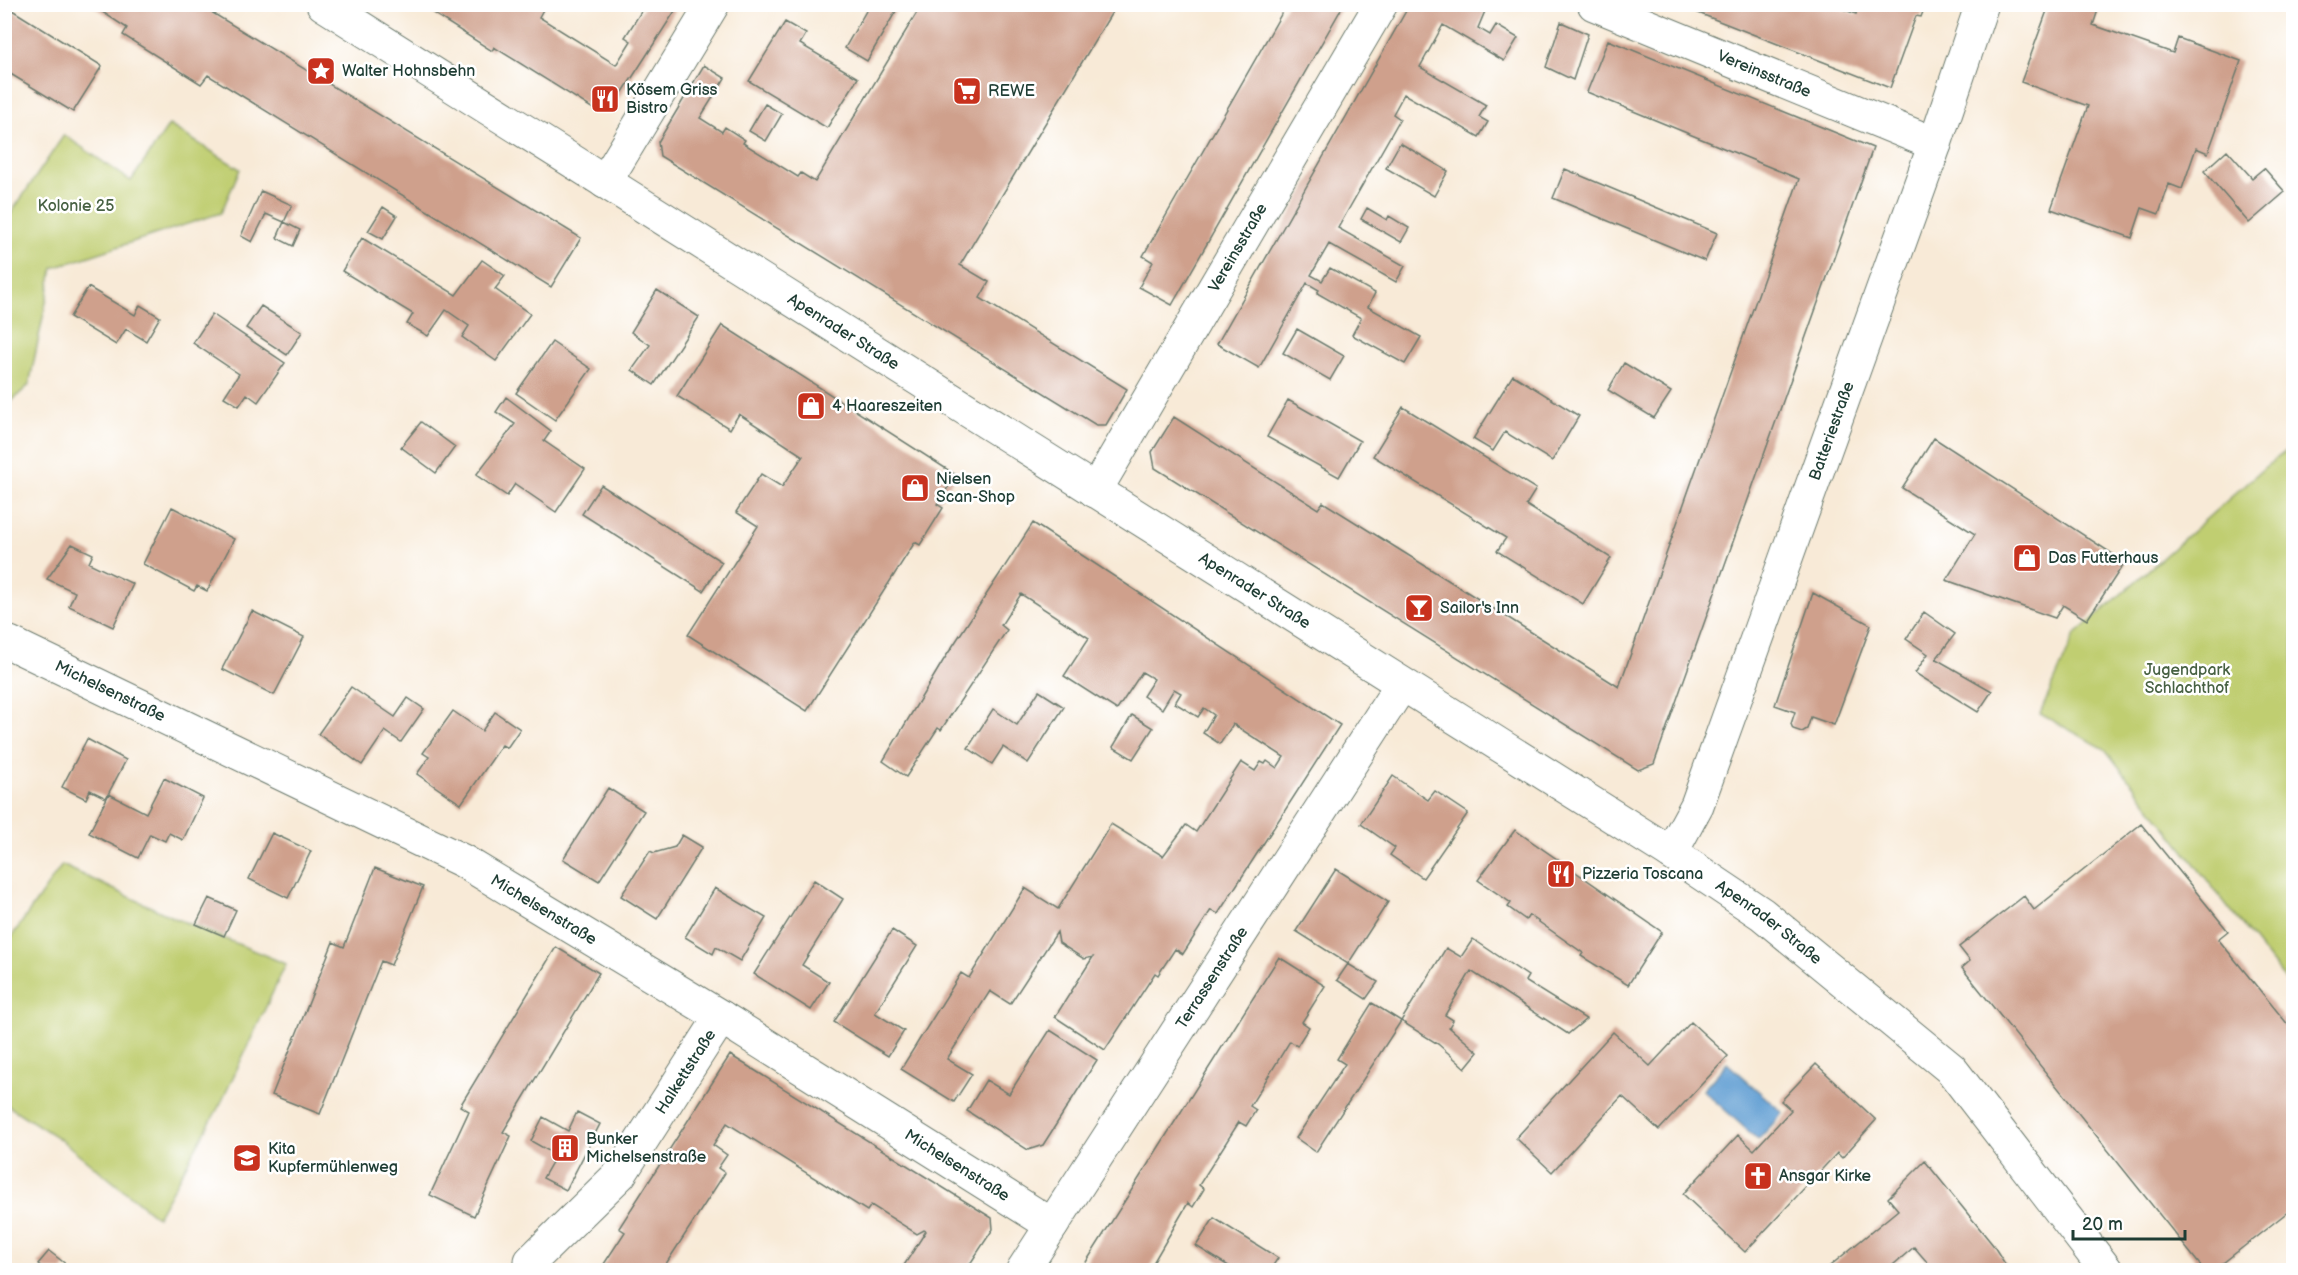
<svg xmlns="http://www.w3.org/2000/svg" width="2298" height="1275" viewBox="0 0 2298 1275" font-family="'Balsamiq Sans',sans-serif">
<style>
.green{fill:#c0ce71;stroke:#708652;stroke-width:1.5}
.water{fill:#629fd3;stroke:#406e84;stroke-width:1.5}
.building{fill:#cfa08c}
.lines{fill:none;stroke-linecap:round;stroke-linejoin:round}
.minor-casing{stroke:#6b7a6d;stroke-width:35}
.major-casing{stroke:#6b7a6d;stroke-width:35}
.minor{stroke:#fff;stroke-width:33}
.major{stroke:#fff;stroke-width:33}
.labels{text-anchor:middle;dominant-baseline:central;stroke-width:5;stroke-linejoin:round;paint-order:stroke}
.poi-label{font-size:16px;fill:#1f3d34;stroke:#fff;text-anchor:start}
.street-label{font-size:16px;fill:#1f3d34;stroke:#fff}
.park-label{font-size:16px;fill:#476143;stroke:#fff}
</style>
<rect width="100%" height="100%" fill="#fff"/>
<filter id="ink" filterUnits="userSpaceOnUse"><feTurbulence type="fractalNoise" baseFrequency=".0167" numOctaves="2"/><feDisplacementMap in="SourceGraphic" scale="12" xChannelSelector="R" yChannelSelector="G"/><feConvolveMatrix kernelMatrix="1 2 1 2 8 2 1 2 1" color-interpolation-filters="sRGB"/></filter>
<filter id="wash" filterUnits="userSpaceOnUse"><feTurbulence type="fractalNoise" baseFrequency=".008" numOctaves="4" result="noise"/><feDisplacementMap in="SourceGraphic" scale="24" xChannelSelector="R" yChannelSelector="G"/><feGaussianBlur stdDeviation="1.35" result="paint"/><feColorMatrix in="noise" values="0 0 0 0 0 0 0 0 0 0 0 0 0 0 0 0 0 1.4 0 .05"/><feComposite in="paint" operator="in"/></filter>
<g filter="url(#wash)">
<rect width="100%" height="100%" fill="#f8ead7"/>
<path class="green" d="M169 125 240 169 221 213 53 268 29 385 5 407V222L64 135 131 181Z
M2293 446V990L2105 749 2040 714 2075 635 2265 467Z
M62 865 170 916 286 964 222 1101 157 1217 60 1139 5 1104V946Z"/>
<path class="water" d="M1727 1063 1783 1113 1758 1140 1703 1090Z"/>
<g id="blocks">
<path class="building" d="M90 4H198L581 238 551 287 208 75 201 84 123 35 127 28Z
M426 4H546L539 17 616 65 631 41 625 37 646 4H665L675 11 612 109 598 112 494 47 492 51 428 10Z
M870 4H900L867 61 845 48Z
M922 4H1117L960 265 989 282 980 298 1127 389 1106 425H1096L660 156 658 142 704 65 725 78 700 118 722 132 725 127 745 140 743 143 798 177 801 173 815 182Z
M1287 4H1344L1172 305 1139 287 1153 262 1143 256Z
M1410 4H1488L1478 28 1490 35 1496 25 1518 38 1504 61 1443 25 1420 67 1486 105 1479 117 1488 122 1479 137 1404 94 1393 114 1400 119 1338 228 1405 266 1396 282 1329 244 1311 275 1322 281 1330 268 1375 293 1368 307 1421 337 1405 364 1352 335 1361 318 1317 293 1319 290 1307 283 1259 368 1217 344Z
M1859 4H1926L1921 17 1916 16 1890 88 1678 5H1832L1856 14Z
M2055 4H2100L2093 25 2173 53 2178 38 2241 61 2208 153 2196 148 2182 189 2169 184 2159 214 2142 208 2132 238 2051 209 2088 106 2021 82 2048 8 2053 10Z
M4 5 102 66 73 112 4 70Z
M785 22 806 34 800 44 858 78 827 128 749 81Z
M1561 22 1588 34 1573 80 1546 67Z
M1608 40 1873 148 1654 764 1638 770 1155 468 1152 452 1174 417 1318 509 1323 502 1619 687 1799 179 1587 92Z
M765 104 782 114 766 141 749 131Z
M1400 143 1448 171 1434 196 1386 168Z
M2227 150 2252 178 2264 168 2285 192 2249 223 2204 171Z
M1565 169 1717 233 1705 261 1553 198Z
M261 191 292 205 284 222 266 214 252 242 241 236Z
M383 207 397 216 383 239 368 231Z
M1367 208 1387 220 1389 216 1409 228 1401 242 1361 219Z
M284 222 300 230 293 246 277 238Z
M362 238 456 295 482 260 505 276 495 289 530 314 496 361 462 337 469 326 446 310 428 336 407 324 413 314 342 271Z
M88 287 135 315 140 305 160 317 146 341 126 329 116 345 70 317Z
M657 290 699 317 654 385 632 370 650 345 631 332Z
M261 306 302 332 287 355 246 328Z
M212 314 285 363 258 402 247 394 239 406 224 397 239 374 193 343Z
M722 325 956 475 937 504 943 508 920 545 915 542 807 711 688 635 758 526 736 512 761 474 782 487 803 456 739 414 730 429 677 396Z
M1297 329 1344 356 1330 380 1283 353Z
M552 342 591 369 555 420 516 393Z
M1624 363 1671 392 1654 418 1608 390Z
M1513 375 1579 416 1552 461 1505 432 1493 451 1473 439Z
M506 397 551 431 544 441 585 469 556 512 515 484 507 496 476 475 515 424 496 412Z
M1288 400 1360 441 1339 477 1267 437Z
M1403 407 1536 489 1526 505 1611 558 1583 604 1497 551 1506 538 1373 456Z
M421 422 455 447 436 473 401 447Z
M1934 438 2125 562 2087 620 2063 605 2055 618 1946 580 1975 534 1902 488Z
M601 485 722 562 703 591 582 514Z
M172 507 234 539 207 591 197 586 194 591 143 564Z
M1033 523 1340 725 1218 914 1211 910 1183 954 1175 949 1158 975 1155 973 1105 1050 1055 1017 1093 957 1084 959 1059 943 1057 932 1010 1004 990 991 947 1059 972 1074 954 1102 901 1069 961 973 969 978 1025 888 1058 909 1111 824 1163 856 1186 825 1196 832 1241 762 1255 771 1261 762 1265 764 1267 761 1277 768 1284 757 1233 724 1220 744 1203 733 1214 715 1204 708 1198 717 1175 703 1181 693 1174 689 1162 709 1143 696 1154 679 1142 672 1117 710 1064 676 1089 638 1021 594 1001 625 1007 630 941 730 938 728 906 777 883 761 943 661Z
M72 544 93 554 89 563 133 584 113 627 69 606 75 592 47 579Z
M1813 593 1871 625 1834 725 1811 717 1807 729 1802 732 1793 729 1791 724 1795 712 1775 705Z
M252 611 304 637 274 695 222 669Z
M1924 612 1955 634 1936 659 1992 691 1978 712 1915 673 1928 654 1906 639Z
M351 687 395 717 408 698 424 709 401 742 385 731 362 765 318 734Z
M1039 691 1064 707 1028 763 1003 747 992 764 968 748 993 709 1017 725Z
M453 711 482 731 495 712 520 729 507 748 502 745 461 804 417 774 429 757 423 753Z
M1132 715 1153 728 1133 759 1113 747Z
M87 739 126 760 106 798 90 790 86 799 62 787Z
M1393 776 1428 800 1435 791 1468 813 1423 878 1390 855 1395 848 1361 824Z
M164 778 203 798 183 840 169 833 165 841 150 834 138 858 89 833 109 794 146 813Z
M608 788 644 811 599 881 563 859Z
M2141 824 2228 931 2218 939 2294 1032V1207L2214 1270H2204L1962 968 1970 961 1959 947 2024 896 2034 910Z
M1515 830 1662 932 1628 985 1581 956 1583 953 1529 915 1526 920 1508 907 1511 903 1478 880Z
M272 833 311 851 288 898 249 879Z
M682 835 702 847 657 919 621 896 650 851 654 853 675 847Z
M375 868 423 887 391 965 381 961 320 1114 272 1095 333 942 344 947Z
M1336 869 1388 902 1348 964 1296 931Z
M814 880 843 899 802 965 829 982 811 1010 754 974Z
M715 888 766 918 740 961 716 947 713 954 685 937Z
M209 898 236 910 224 936 196 924Z
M892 930 917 946 875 1013 904 1031 888 1056 834 1022Z
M1473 939 1528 976 1525 981 1586 1019 1568 1034 1471 971 1445 1015 1453 1020 1449 1027 1478 1052 1465 1068 1438 1044 1401 1021 1446 948 1461 957Z
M556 947 599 973 503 1132 511 1136 474 1216 430 1195 469 1111 460 1106Z
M1279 957 1325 986 1302 1022 1309 1027 1297 1046 1290 1041 1250 1106 1256 1110 1246 1126 1239 1122 1199 1185 1204 1189 1193 1207 1188 1203 1149 1270H1081Z
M1348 964 1378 982 1366 999 1337 980Z
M1372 1003 1401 1021 1316 1152 1296 1138 1345 1064 1337 1059Z
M1691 1022 1728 1056 1659 1130 1622 1096 1552 1172 1516 1138 1613 1032 1650 1066Z
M1050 1030 1097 1060 1043 1145 1028 1150 967 1111 986 1080 1009 1094Z
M730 1055 992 1218 993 1229 966 1270H901L926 1231 924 1230 917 1234 871 1205 867 1211 727 1123 713 1145 727 1155 718 1168 725 1173 662 1270H600L625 1232 619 1228Z
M1816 1064 1876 1120 1842 1158 1837 1153 1745 1252 1683 1194 1738 1135 1754 1150 1791 1110 1781 1101Z
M577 1112 600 1124 566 1190 543 1178 556 1155 531 1141 543 1117 568 1131Z
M1925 1161 1993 1245 2009 1270H1934L1914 1247 1887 1270H1825L1898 1210 1888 1198Z
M1214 1218 1278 1258 1270 1270H1235L1196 1246Z
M49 1251 67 1265 62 1270H46L38 1264Z"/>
</g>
</g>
<g filter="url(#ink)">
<use href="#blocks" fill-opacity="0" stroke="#6b7a6d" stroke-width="1.5"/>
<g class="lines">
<g class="minor-casing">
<g id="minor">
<path id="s1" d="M1594 4 1935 144"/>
<path d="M605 182 713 4"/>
<path id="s2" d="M1095 491 1381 4"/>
<path id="s3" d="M10 643 463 861 721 1017 1052 1225"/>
<path id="s4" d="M1671 853 1697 805 1935 144 1982 4"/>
<path id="s5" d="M531 1261 620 1174 721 1017"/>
<path id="s6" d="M1023 1270 1402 684"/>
</g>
</g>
<g class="major-casing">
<g id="major">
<path id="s7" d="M323 4 1671 853 1762 914 1951 1069 2106 1270"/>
</g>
</g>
<use href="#minor" class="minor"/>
<use href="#major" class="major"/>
</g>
</g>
<defs>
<g id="sight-square" transform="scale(1.5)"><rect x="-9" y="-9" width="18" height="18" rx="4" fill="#c8321e" stroke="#fff"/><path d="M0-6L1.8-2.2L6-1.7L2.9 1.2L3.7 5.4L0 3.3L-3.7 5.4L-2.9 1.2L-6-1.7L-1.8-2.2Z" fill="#fff"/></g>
<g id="supermarket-square" transform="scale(1.5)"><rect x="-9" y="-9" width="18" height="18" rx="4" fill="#c8321e" stroke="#fff"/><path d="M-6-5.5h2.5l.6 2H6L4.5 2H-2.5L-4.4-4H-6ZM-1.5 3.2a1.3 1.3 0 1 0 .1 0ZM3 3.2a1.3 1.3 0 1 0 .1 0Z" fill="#fff"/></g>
<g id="restaurant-square" transform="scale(1.5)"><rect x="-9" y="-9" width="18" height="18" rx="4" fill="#c8321e" stroke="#fff"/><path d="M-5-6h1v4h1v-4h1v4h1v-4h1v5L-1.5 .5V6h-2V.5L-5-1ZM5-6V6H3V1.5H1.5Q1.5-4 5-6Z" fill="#fff"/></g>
<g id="shop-square" transform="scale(1.5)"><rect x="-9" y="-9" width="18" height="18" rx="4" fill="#c8321e" stroke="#fff"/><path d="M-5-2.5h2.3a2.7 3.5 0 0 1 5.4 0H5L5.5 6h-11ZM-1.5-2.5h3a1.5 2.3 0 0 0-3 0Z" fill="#fff"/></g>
<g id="bar-square" transform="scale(1.5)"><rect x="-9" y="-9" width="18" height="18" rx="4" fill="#c8321e" stroke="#fff"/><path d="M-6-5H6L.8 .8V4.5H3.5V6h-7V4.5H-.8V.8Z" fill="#fff"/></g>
<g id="building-square" transform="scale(1.5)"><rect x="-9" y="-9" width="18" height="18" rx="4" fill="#c8321e" stroke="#fff"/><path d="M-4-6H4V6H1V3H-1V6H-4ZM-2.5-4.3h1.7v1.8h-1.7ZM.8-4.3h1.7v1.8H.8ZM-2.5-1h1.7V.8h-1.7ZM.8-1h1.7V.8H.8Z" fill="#fff"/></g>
<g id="school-square" transform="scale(1.5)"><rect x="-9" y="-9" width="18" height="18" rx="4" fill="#c8321e" stroke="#fff"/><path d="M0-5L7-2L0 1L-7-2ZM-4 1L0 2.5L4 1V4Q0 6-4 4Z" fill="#fff"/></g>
<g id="church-square" transform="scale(1.5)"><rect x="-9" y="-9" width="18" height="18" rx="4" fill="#c8321e" stroke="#fff"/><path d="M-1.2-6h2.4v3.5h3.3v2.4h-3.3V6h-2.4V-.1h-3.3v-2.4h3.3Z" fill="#fff"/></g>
</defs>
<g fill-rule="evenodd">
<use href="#sight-square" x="321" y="71"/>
<use href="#supermarket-square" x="967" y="91"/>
<use href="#restaurant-square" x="605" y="99"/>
<use href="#shop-square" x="811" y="406"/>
<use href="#shop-square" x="915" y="488"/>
<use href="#shop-square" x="2027" y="558"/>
<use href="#bar-square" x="1419" y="608"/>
<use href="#restaurant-square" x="1561" y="874"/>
<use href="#building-square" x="565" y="1148"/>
<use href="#school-square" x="247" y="1158"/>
<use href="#church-square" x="1758" y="1176"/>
</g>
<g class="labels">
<g class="poi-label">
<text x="342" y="71">Walter Hohnsbehn</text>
<text x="626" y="90">Kösem Griss<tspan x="626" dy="18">Bistro</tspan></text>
<text x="988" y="91">REWE</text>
<text x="832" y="406">4 Haareszeiten</text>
<text x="936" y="479">Nielsen<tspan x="936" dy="18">Scan-Shop</tspan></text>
<text x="2048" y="558">Das Futterhaus</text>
<text x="1440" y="608">Sailor's Inn</text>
<text x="1582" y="874">Pizzeria Toscana</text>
<text x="586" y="1139">Bunker<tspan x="586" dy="18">Michelsenstraße</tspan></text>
<text x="268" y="1149">Kita<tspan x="268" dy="18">Kupfermühlenweg</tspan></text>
<text x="1779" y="1176">Ansgar Kirke</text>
</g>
<g class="street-label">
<text stroke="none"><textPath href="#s1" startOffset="184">Vereinsstraße</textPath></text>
<text stroke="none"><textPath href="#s2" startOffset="282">Vereinsstraße</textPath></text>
<text stroke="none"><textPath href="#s7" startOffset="615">Apenrader Straße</textPath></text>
<text stroke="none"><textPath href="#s4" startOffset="452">Batteriestraße</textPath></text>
<text stroke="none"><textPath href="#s7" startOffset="1101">Apenrader Straße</textPath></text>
<text stroke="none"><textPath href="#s3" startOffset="111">Michelsenstraße</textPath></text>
<text stroke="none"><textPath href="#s3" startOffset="597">Michelsenstraße</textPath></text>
<text stroke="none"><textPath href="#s7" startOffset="1713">Apenrader Straße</textPath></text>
<text stroke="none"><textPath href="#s6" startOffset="348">Terrassenstraße</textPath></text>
<text stroke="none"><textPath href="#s5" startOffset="246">Halkettstraße</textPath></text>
<text stroke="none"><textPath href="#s3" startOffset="1083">Michelsenstraße</textPath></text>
</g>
<g class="park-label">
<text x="76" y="206">Kolonie 25</text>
<text x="2187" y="670">Jugendpark<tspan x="2187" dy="18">Schlachthof</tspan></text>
</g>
</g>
<rect width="2298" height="1275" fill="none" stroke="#fff" stroke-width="24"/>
<path d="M2073 1230v9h112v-9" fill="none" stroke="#1f3d34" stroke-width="3"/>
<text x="2082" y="1230" font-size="18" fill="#1f3d34" stroke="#ffffff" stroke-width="4.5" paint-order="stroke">20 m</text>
</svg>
